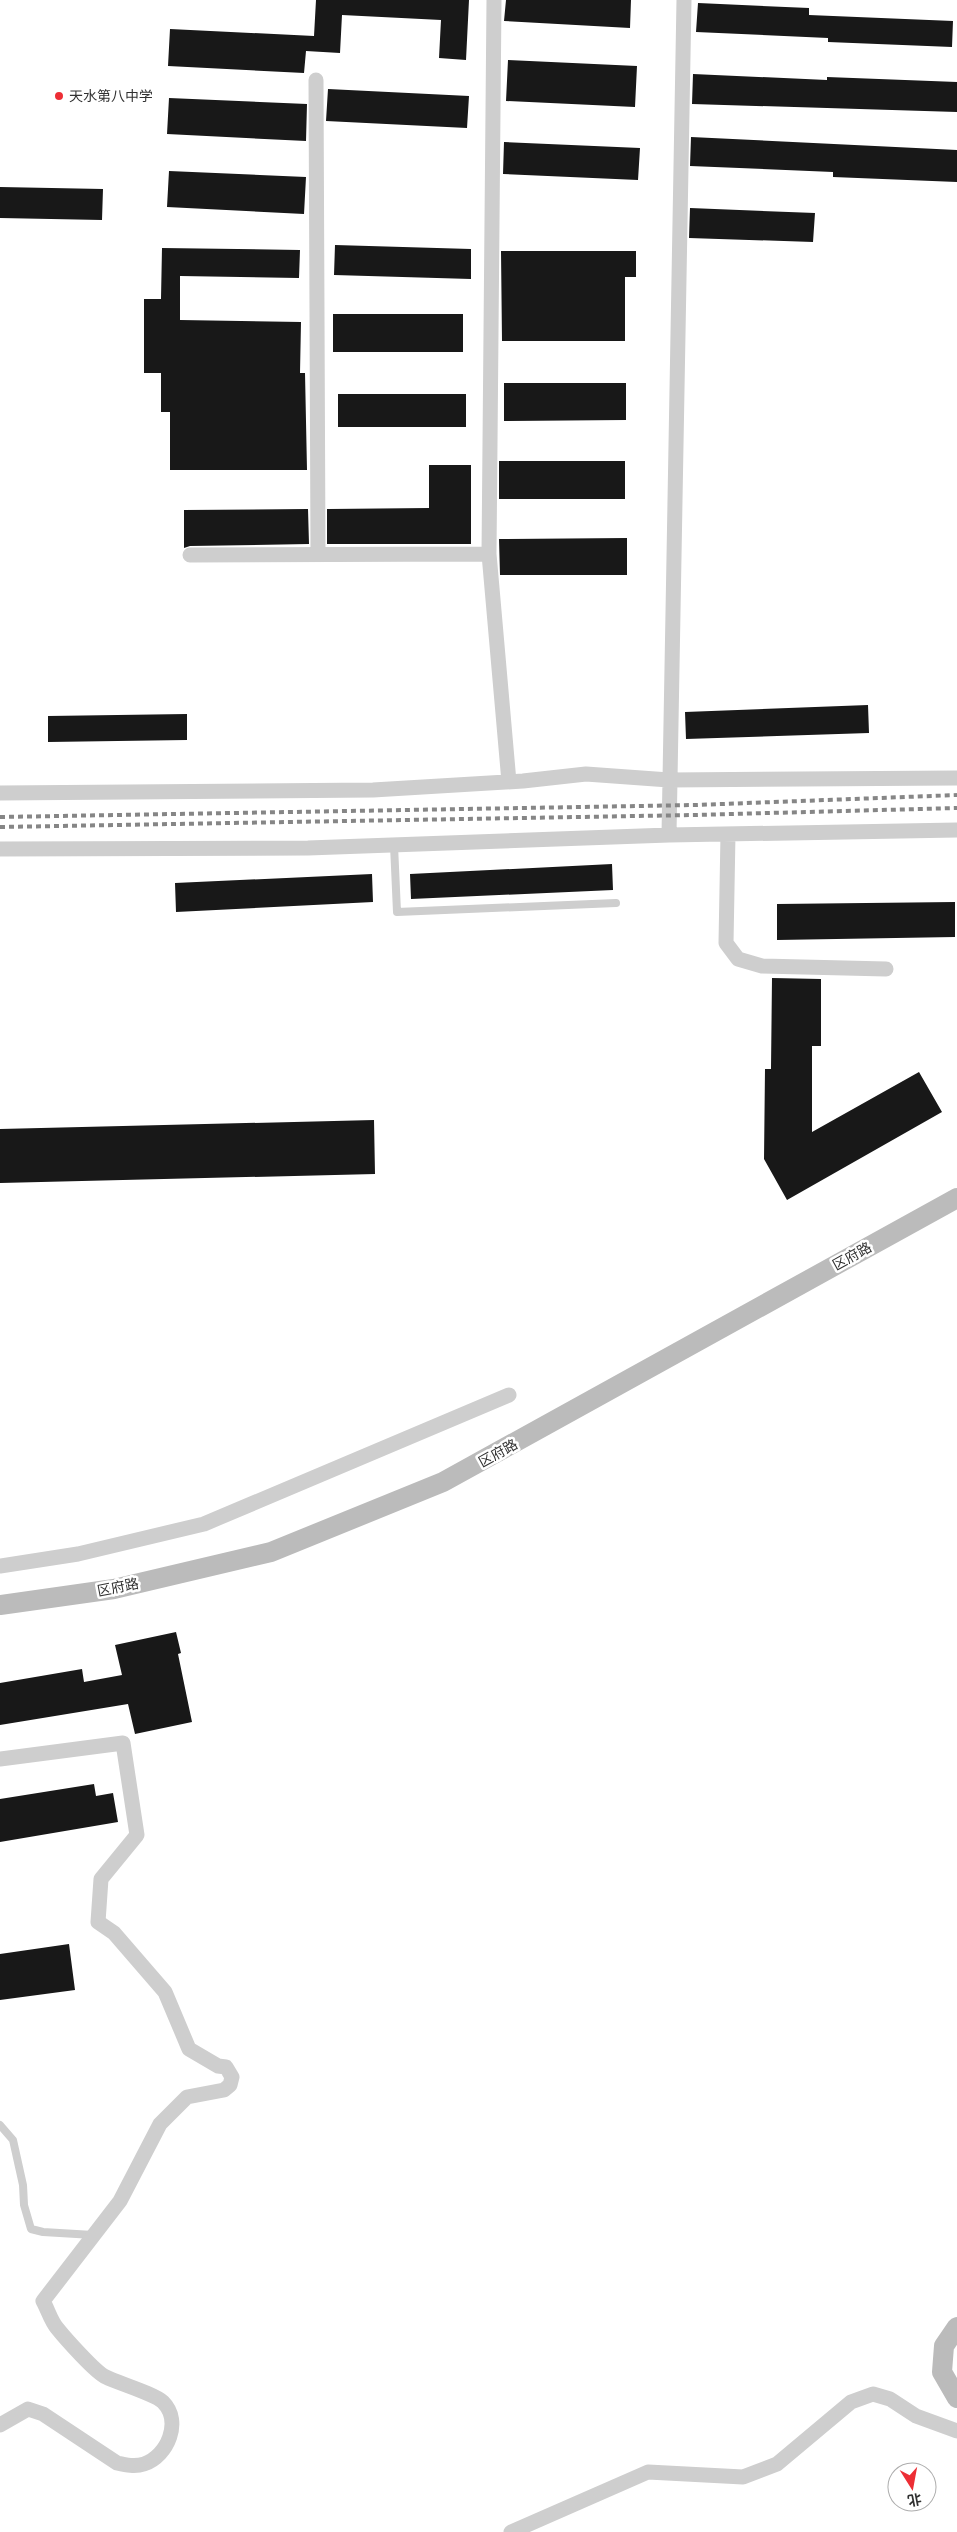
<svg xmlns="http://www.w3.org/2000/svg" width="957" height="2532" viewBox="0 0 957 2532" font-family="'DejaVu Sans','Noto Sans SC',sans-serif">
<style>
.building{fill:#181818}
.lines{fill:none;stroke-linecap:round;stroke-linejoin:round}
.service{stroke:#cecece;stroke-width:8}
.minor{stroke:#cecece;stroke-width:15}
.secondary{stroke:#bbb;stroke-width:20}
.rail{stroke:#868686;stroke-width:4;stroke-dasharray:5 4;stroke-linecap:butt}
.poi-dot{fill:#ed2e35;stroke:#fff;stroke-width:2}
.labels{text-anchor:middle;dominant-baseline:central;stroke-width:5;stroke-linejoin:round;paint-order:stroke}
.poi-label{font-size:14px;fill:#313131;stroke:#fff;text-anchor:start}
.street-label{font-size:14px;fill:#313131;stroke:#fff}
</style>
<rect width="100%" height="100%" fill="#fff"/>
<path class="building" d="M316 0H469L466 60 439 58 441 20 342 15 340 53 306 51 304 73 168 66 170 29 314 36Z
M506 0H631L630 28 504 21Z
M698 3 809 8V15L953 21 952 47 828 42V38L696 32Z
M508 60 637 66 635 107 506 101Z
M693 74 827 80V77L957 82V112L692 104Z
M328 89 469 96 467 128 326 121Z
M169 98 307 104 306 141 167 134Z
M691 137 957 150V182L833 177V172L690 166Z
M504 142 640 148 638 180 503 174Z
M169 171 306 177 304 214 167 207Z
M0 187 103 189 102 220 0 218Z
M690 208 815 213 813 242 689 238Z
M335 245 471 249V279L334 275Z
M162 248 300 250 299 278 180 276V320L301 322 300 373H305L307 470H170V412H161V373H144V299H161Z
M501 251H636V277H625V341H502Z
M333 314H463V352H333Z
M504 383H626V420L504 421Z
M338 394H466V427H338Z
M499 461H625V499H499Z
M429 465H471V544H327V509H329L429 508Z
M308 509 309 544 190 546 184 548V510Z
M627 538V575H500L499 539Z
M868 705 869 733 686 739 685 712Z
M187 714V740L48 742V716Z
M612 864 613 890 411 899 410 874Z
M372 874 373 902 176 912 175 883Z
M955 902V937L777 940V904Z
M772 978 821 979V1046H812V1132L919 1072 942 1112 787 1200 764 1159 765 1069H771Z
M374 1120 375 1174 0 1183V1129Z
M176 1632 181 1653 178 1654 192 1722 135 1734 128 1704 0 1725V1683L82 1669 84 1682 122 1675 115 1645Z
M94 1784 96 1796 113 1793 118 1822 0 1842V1799Z
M69 1944 75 1990 0 2000V1954Z"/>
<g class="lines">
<path class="service" d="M394 845 397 912 616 903
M0 2125 13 2140 23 2185 24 2205 31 2229 43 2232 93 2235"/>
<path class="minor" d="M494 0 489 554 509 782
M316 80 318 553
M190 555 489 554
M0 793 373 790 523 781 586 774 669 780 957 778
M728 834 726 943 738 959 762 966 886 969
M669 835 684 0
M0 849 308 848 669 835 957 830
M0 1566 78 1554 204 1524 509 1395
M0 1759 123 1743 137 1835 101 1879 98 1922 114 1933 165 1992 189 2049 218 2066 226 2067 232 2077 230 2085 224 2090 187 2097 160 2124 120 2201 43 2301C48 2310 51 2321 57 2328 65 2338 96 2373 106 2377 118 2383 155 2394 163 2402 182 2421 168 2456 144 2464 135 2467 126 2465 117 2463L43 2414 28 2409 0 2425
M511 2532 648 2472 743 2477 777 2464 851 2402 873 2394 890 2399 916 2416 957 2431"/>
<path class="secondary" d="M0 1605 114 1589 271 1552 443 1482 957 1198
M957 2327 944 2346 942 2372 957 2398"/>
<path class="rail" d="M0 817 696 805 957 795
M0 827 694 815 957 808"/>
</g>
<circle class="poi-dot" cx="59" cy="96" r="5"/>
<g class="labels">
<g class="poi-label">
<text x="69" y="96">天水第八中学</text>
</g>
<g class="street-label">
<text transform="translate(852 1256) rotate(-29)">区府路</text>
<text transform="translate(498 1453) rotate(-29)">区府路</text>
<text transform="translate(118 1587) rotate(-11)">区府路</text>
</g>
</g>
<g transform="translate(912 2487) rotate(169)"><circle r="24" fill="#ffffff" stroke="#adadad"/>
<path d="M0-4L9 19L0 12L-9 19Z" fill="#ed2e35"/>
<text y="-8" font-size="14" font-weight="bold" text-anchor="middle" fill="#313131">北</text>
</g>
</svg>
